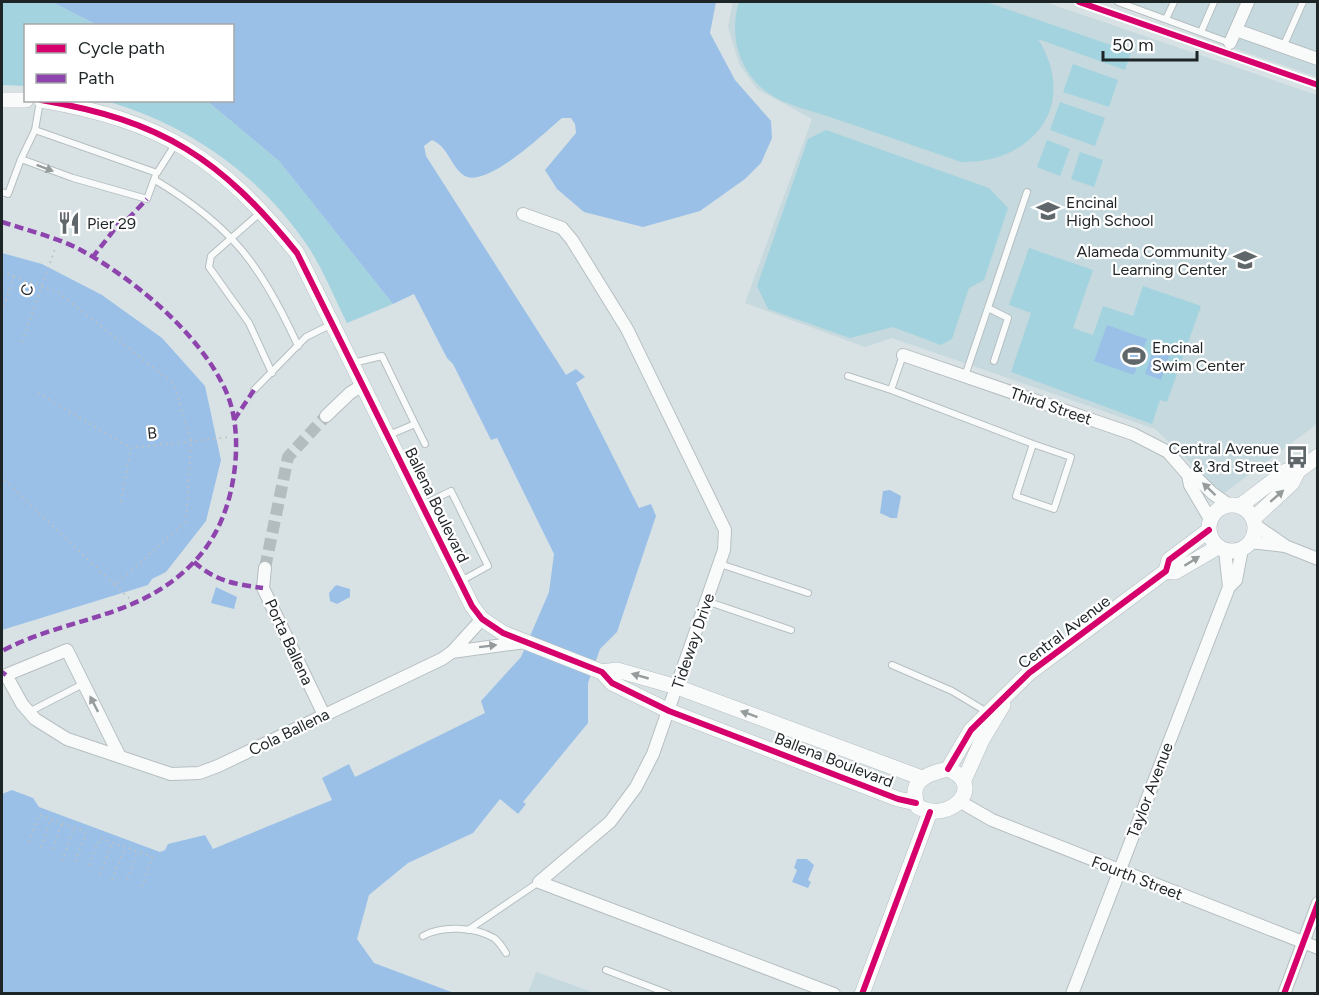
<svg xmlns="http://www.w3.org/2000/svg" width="1319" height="995" viewBox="0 0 1319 995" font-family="Figtree,sans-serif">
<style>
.built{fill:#c5d9de}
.green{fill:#a3d3df}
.water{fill:#9ac0e7}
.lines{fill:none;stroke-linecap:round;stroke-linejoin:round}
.minor-tunnel{stroke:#b3bcbf;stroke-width:12;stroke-dasharray:12 6;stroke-linecap:butt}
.service-casing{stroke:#b6bec0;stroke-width:8}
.minor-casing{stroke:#b6bec0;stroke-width:14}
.tertiary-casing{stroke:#b6bec0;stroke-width:16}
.path{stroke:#bdc0c1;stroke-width:2;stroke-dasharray:1.5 4.5;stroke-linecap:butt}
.service{stroke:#f9fbfb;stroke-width:6}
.minor{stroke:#f9fbfb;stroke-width:12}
.tertiary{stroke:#f9fbfb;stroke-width:15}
.quiet{stroke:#8e44ad;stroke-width:4.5;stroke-dasharray:9 4.5;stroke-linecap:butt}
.cycleway-casing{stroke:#fff;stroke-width:10}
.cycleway{stroke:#d6006c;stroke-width:6}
.oneway{fill:#969b9c}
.labels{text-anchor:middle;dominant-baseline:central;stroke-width:4.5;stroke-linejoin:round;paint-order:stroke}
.poi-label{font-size:16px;fill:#1e2527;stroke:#fff;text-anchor:start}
.street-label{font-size:16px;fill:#1e2527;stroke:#fff}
</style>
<rect width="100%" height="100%" fill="#d8e2e5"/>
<path class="built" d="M733 2H1045L1317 95V424L1223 494 1155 429 892 338 865 347 745 303 812 119 757 89 739 64 728 27Z
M1118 2H1317V77L1219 43 1220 40Z
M536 972 595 993H528Z"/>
<path class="green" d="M2 2H52L97 25 26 26 25 86 2 85Z
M739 2H986L1131 52 1125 70 1038 39C1079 104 1034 163 961 162 918 147 874 132 830 117 809 110 780 104 763 89 738 68 729 33 739 2Z
M1073 64 1118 80 1109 107 1063 92Z
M106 101H207L279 161 393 304 347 323C334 297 323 269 307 245 259 174 187 124 106 101Z
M1060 102 1105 118 1095 146 1050 130Z
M826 130 989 188 1008 208 984 280 969 288 952 339 941 345 893 327 850 338 768 309 757 286 808 139Z
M1047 140 1070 149 1060 176 1037 167Z
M1080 152 1103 160 1094 187 1071 179Z
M1029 248 1093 270 1073 328 1093 335 1103 306 1133 316 1143 286 1201 306 1167 402 1160 400 1152 424 1011 372 1031 313 1009 305Z"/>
<path class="water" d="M52 2H716L710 33 735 80 771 121 772 138 761 163 745 179 700 211 643 227 584 212 557 189 545 170 576 133 575 124 571 118H562C545 132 483 193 462 174 450 164 448 147 432 140L424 146 426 156 566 375 576 369 585 377 576 383 639 508 651 504 656 516 617 632 600 649 588 683V723L523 802 526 804 518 814 500 799 473 833 408 863 369 895 357 939 374 963 454 993H2V794L12 790 33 798 39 807 160 852 165 850 168 844 205 835 213 849 332 800 322 778 349 764 355 777 485 713 481 701 521 657 549 592 554 554 497 438 491 440 453 364 447 358 414 294 393 304 279 161 207 101 232 100V26L97 25Z
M2 253 42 264 102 295 162 338 205 386 221 460 206 521 166 572 152 579 148 585 2 630Z
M1107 325 1147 339 1134 375 1094 361Z
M1156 342 1172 348 1161 380 1145 374Z
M890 490 901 496 897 518H891L880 513 883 491Z
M336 585 350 589V597L337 604 330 601 329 593Z
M216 587 237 597 234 609 211 603Z
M797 859H807L814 865 808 880 811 882 808 888 792 882 797 870 794 868Z"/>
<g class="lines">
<path class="minor-tunnel" d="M265 568 288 457 326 416"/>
<g class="service-casing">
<path id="service" d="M1079 2 1318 85
M1118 2 1230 43
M1166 19 1174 2
M1201 32 1214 2
M1283 47 1303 2
M40 101 35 130 157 173 176 143
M35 130 21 159 73 178 147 199 155 177
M155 180C232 226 261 265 298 346
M2 192 8 194 21 159
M261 212 211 256 209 267 249 323 272 373
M988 308 1008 318 994 361
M903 355 891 390 1033 444
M353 363 382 356 415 424 389 435
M848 376 891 390
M965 376 1027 192
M254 390 306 337 332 324
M415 424 425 444
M1033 444 1071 457 1054 509 1016 496Z
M423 505 451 491 488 566 461 581
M720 564 808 593
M706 601 791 630
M892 665 952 691 987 712
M29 712 83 684
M468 930 539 882
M423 936C442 925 475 927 494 938 498 941 503 948 506 953
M606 970 669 994"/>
</g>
<g class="minor-casing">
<path id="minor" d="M1236 30 1318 59
M1230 43 1248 2
M523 214 562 228 572 240 627 329 725 530 724 550 653 754 636 787 610 822 539 882 834 994
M903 355 1133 434 1168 452 1188 475 1197 478 1212 493 1229 505
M326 416 350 393 363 385
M1188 475 1190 485 1210 519
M1255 525 1284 545
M1250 542 1285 546 1318 559
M1225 550 1229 587
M265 568 263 588 324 715
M452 652 525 642
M120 757 67 650 6 675 22 704 35 719 67 739 171 774 199 773 218 766 442 659 452 652 482 619
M959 801 992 820 1318 948
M1072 994 1229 587 1236 580 1242 549
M1284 994 1318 903"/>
</g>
<g class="tertiary-casing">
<path id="tertiary" d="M2 100H26
M41 100C163 121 220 158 297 253L472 606 482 619 503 633 602 672 612 683 669 711 898 799 916 803
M1209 528a23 23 0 1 1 46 0a23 23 0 1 1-46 0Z
M1240 506 1286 471H1298
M1253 519 1292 483 1298 471 1318 456
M1166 571 1175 572 1218 547
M602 672 617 670 677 687 922 778
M948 769 971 730 1029 673 1166 571 1169 560 1209 530
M948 769C987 785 951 824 918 807 907 781 926 774 948 769Z
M964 780 982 740 1003 705
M862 994 930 812"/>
</g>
<path class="path" d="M2 272 58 292 174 384 191 441 186 522 115 585 2 478
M2 312 14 276
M22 342 56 246
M38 393 131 448
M121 502 131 448 230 437
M115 585 131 600
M29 842 39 815 83 831 86 834 74 865
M41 847 51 819
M53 849 62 823
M62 861 74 827
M89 865 100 838 150 856 152 858 141 889
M100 875 112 842
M127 879 138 851
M112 880 125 847"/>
<use href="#service" class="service"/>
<use href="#minor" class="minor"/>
<use href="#tertiary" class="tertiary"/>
<path class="quiet" d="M2 222C27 230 55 237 79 249 133 278 199 333 225 389 237 415 238 446 234 474 229 509 216 541 190 566 135 620 66 617 2 651
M92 258 121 221 127 220 147 199
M234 420 254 390
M194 562C217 582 235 584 263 588
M2 672 6 675"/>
<g class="cycleway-casing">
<path id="cycleway" d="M1079 2 1318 85
M41 100C163 121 220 158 297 253L472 606 482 619 503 633 602 672 612 683 669 711 898 799 916 803
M948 769 971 730 1029 673 1166 571 1169 560 1209 530
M862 994 930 812
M1284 994 1318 903"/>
</g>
<use href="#cycleway" class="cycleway"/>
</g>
<defs><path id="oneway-solid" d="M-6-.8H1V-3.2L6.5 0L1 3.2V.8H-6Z" transform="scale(1.5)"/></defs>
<g class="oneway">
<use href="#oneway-solid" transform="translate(45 168) rotate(21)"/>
<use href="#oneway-solid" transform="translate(1209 489) rotate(-136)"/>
<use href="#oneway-solid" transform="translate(1277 496) rotate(-41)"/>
<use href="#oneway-solid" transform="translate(1192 561) rotate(-32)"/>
<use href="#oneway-solid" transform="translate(488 646) rotate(-7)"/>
<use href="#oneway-solid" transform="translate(640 676) rotate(-164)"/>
<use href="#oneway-solid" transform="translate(94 704) rotate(-117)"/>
<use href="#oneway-solid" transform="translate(749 714) rotate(-160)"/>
</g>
<defs>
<g id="school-bare" transform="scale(1.8)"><path d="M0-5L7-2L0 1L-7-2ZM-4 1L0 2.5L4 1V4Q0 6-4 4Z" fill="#5f676a" stroke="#fff" stroke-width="2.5" paint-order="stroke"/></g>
<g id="restaurant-bare" transform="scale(1.8)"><path d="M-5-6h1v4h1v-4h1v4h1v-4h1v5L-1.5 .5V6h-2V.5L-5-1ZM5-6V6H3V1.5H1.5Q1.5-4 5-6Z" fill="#5f676a" stroke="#fff" stroke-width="2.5" paint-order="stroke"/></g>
<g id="stadium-bare" transform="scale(1.8)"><path d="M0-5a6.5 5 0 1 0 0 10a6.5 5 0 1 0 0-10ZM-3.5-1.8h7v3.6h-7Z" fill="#5f676a" stroke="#fff" stroke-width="2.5" paint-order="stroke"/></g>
<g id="bus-bare" transform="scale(1.8)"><path d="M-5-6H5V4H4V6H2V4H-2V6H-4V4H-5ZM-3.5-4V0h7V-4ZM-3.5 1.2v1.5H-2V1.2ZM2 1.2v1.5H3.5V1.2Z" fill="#5f676a" stroke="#fff" stroke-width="2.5" paint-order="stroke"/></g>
</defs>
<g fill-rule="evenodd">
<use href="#school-bare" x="1048" y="211"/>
<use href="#restaurant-bare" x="69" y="223"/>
<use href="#school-bare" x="1245" y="260"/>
<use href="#stadium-bare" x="1134" y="356"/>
<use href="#bus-bare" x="1297" y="457"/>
</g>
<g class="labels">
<g class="poi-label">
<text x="1066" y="202">Encinal<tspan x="1066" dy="18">High School</tspan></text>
<text x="87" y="223">Pier 29</text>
<text x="1227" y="251" text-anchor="end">Alameda Community<tspan x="1227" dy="18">Learning Center</tspan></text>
<text x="1152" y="347">Encinal<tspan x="1152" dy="18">Swim Center</tspan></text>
<text x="1279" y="448" text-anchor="end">Central Avenue<tspan x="1279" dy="18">&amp; 3rd Street</tspan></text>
</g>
<g class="street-label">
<text transform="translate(27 290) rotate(-71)">C</text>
<text transform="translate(1051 406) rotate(19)">Third Street</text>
<text transform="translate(152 433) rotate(-6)">B</text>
<text transform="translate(437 505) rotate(64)">Ballena Boulevard</text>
<text transform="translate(1064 632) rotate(-37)">Central Avenue</text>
<text transform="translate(693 641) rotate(-71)">Tideway Drive</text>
<text transform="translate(289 642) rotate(65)">Porta Ballena</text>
<text transform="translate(289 732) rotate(-26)">Cola Ballena</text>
<text transform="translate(834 760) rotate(21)">Ballena Boulevard</text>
<text transform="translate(1150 790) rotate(-69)">Taylor Avenue</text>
<text transform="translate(1137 878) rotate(21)">Fourth Street</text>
</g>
</g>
<rect width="1319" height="995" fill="none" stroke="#1e2527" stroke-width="6"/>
<rect x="24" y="24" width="210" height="78" fill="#ffffff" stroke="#a5a8a9" stroke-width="1.5"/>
<rect x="36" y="44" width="30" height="9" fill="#d6006c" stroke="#a5a8a9" stroke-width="1.5"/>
<text x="78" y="54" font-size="18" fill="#1e2527">Cycle path</text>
<rect x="36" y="74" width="30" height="9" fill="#8e44ad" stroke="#a5a8a9" stroke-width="1.5"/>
<text x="78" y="84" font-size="18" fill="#1e2527">Path</text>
<path d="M1103 51v9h94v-9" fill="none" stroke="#1e2527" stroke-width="3"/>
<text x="1112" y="51" font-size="18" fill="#1e2527" stroke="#ffffff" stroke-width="4.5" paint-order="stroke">50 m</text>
</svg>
